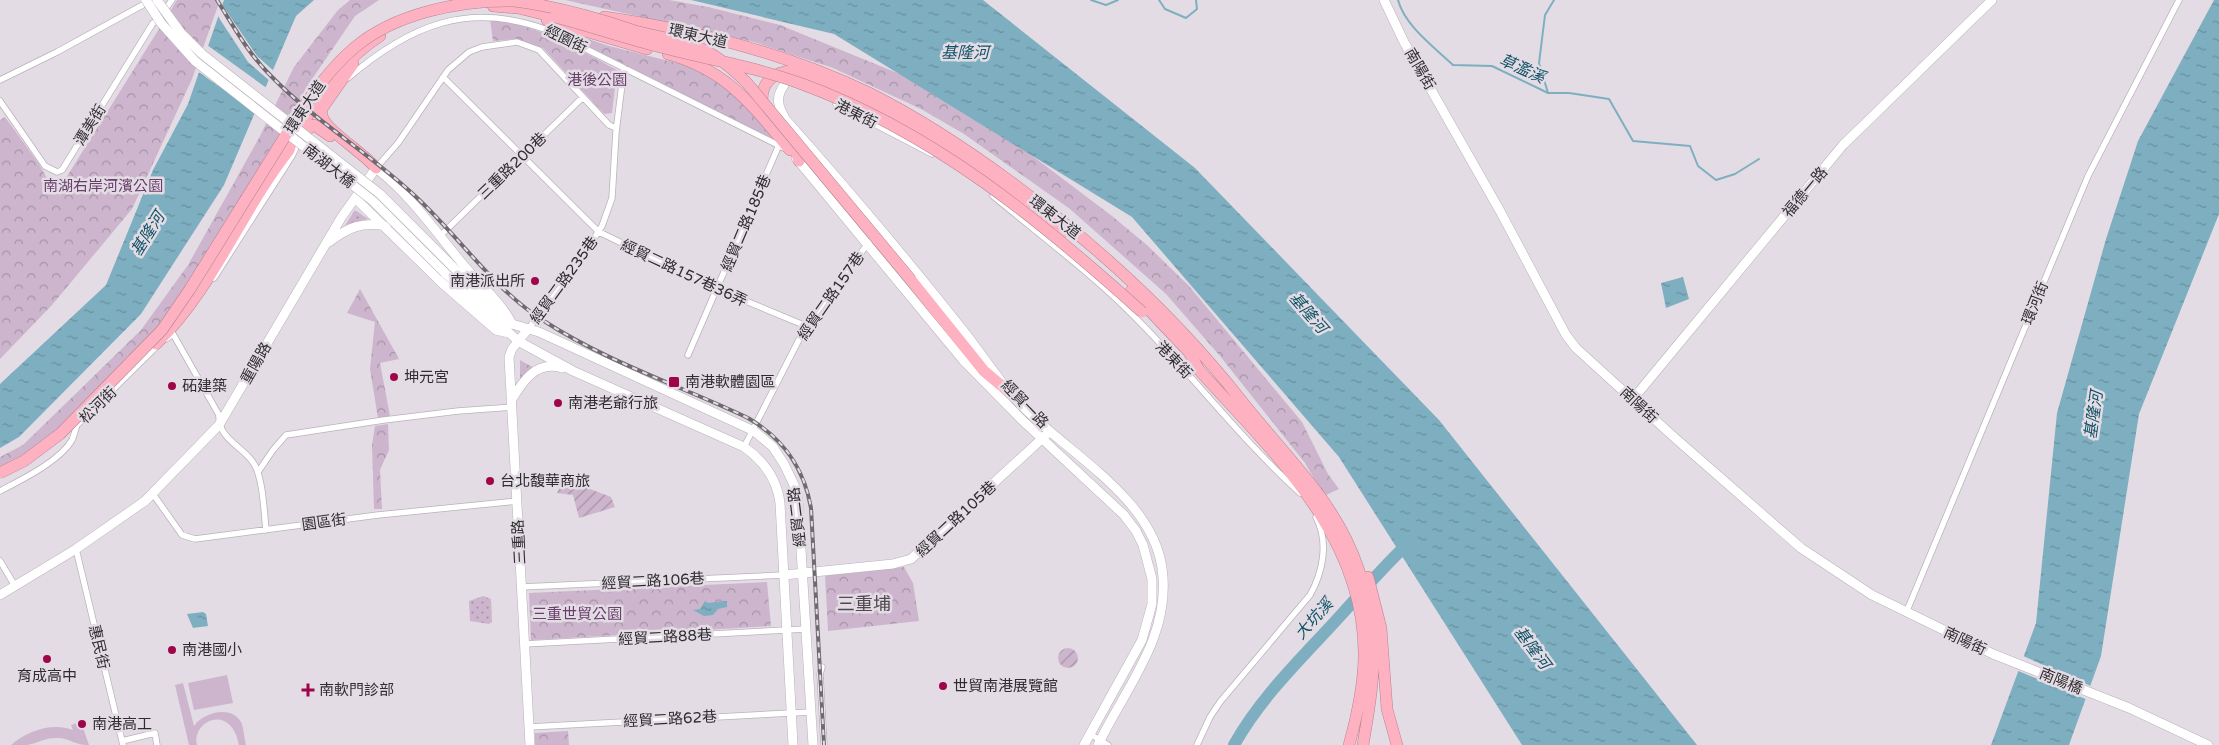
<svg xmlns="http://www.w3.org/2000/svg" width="2219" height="745" viewBox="0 0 2219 745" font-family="'Varela Round','Noto Sans TC',sans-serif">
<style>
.grass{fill:url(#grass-dots)}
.park{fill:url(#park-crowns)}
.garden{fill:url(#garden-furrows)}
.pitch{fill:#ccb5cd}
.water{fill:url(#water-ripples)}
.pier{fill:#e4dce5}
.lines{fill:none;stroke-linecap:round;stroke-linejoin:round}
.stream{stroke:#7eafc1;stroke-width:2}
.river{stroke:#7eafc1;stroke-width:12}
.street-casing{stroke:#bab2ba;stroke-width:7}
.secondary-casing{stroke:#bab2ba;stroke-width:10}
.highway-casing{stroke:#b6838e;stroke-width:12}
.street{stroke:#fff;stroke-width:5.5}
.secondary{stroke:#fff;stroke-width:9}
.highway{stroke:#feb1c1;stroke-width:11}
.rail-casing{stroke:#6f6a6f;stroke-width:4}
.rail{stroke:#e4dce5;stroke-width:2;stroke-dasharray:5.5;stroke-linecap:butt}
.secondary-bridge-casing{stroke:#bab2ba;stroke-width:10;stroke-linecap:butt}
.highway-bridge-casing{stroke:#b6838e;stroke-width:12;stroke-linecap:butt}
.secondary-bridge{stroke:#fff;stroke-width:9}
.highway-bridge{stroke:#feb1c1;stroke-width:11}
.poi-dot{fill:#9f064a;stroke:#e4dce5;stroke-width:2}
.labels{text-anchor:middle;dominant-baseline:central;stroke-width:5;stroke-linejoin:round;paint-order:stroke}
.street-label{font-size:15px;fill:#302d30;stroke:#e4dce5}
.park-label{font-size:15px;fill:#693f6c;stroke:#e4dce5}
.poi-label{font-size:15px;fill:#302d30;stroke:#e4dce5;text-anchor:start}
.water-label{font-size:16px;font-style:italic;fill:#0f5366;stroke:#e4dce5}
.quarter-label{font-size:18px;fill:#504950;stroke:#e4dce5}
</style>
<defs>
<pattern id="grass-dots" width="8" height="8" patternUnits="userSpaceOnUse" patternTransform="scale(1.25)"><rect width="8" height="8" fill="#ccb5cd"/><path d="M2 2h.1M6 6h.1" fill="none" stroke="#a694a7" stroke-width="1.8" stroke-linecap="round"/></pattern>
<pattern id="park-crowns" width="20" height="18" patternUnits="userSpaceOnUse" patternTransform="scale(1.25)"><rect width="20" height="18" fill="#ccb5cd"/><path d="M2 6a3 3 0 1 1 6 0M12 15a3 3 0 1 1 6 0" fill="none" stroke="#a694a7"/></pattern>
<pattern id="garden-furrows" width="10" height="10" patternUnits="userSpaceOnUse" patternTransform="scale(1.25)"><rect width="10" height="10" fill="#ccb5cd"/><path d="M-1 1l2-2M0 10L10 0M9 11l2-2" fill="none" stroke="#a694a7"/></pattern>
<pattern id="water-ripples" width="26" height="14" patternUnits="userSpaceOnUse" patternTransform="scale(1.25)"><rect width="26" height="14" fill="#7eafc1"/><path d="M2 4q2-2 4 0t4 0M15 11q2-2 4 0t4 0" fill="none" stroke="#688f9d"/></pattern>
</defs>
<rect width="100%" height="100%" fill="#e4dce5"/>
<path class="grass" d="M355 210 368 219 344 227Z
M483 596 491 599 492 622 489 624 470 621 469 601Z"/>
<path class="park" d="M177 0H220L192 79 132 209 52 305 0 359V120L5 117 39 164 56 194Z
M350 0H379L355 16 306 88 288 123 222 233 154 333 92 401 19 460 0 471V457L23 445 141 330 188 265 260 136 294 67 338 10Z
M565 0H669L708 7 780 25 912 79 990 124 1112 216 1148 246 1189 286 1302 422 1328 474 1339 489 1324 496 1305 463 1220 356 1166 294 1070 209 964 134 921 109 833 68 754 42Z
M490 19C540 26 573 46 617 70L612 113 604 114 543 48 514 39 493 41Z
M544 24 609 46 689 66 726 85 776 141Z
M360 289 399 359 380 363 390 416 378 418 370 369 375 322 347 313Z
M520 360 538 370 520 380Z
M388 424 389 450 380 470 382 509H374L372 445 375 426Z
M904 567 913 583 919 621 828 631 825 574Z
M767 582 771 626 531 640 529 593Z
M568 731 569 745H535V733Z"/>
<path class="garden" d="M564 479 611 497 615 507 579 518 573 495 557 493Z
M1058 658a10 10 0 1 1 20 0a10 10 0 1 1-20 0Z"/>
<path class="pitch" d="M227 675 233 703 194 710 188 683Z
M183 683 194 726C202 713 231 704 241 722 244 728 244 738 246 745H239C231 702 191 721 197 745H189L175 685Z
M81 722 89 745C74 745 71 739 59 738 46 737 38 743 27 745 22 745 16 745 11 745 27 731 52 722 73 730L71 725Z"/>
<path class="water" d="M224 0H314L296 16 224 185 141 314 19 437 0 448V384L106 285 153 170 188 104Z
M691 0H983L1195 168 1439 420 1697 745H1522L1339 457 1132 217 834 34Z
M2214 0H2219V214L2139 414 2101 656 2069 745H1991L2036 623 2057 413 2106 239 2138 141Z
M1683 277 1689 299 1666 308 1661 283Z
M705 601 708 603 727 601V607L718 609 713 615 704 616 693 610 700 609Z
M203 612 206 614 208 626 193 628 187 614Z"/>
<path class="pier" d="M221 3 257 56 275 72 271 82 248 62 221 21 217 14Z
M207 45 268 89 257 113 197 71Z
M2021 655 2093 687 2088 700 2016 670Z"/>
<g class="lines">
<path class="stream" d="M1091 0 1106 5 1118 0
M1159 0 1165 9 1186 18 1197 9 1196 0
M1398 0C1405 26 1434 47 1453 65L1492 66 1548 93H1569L1609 99 1633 141 1690 146 1698 166 1716 180 1735 174 1759 159
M1548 93 1539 63 1545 15 1554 0"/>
<path class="river" d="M1234 745C1261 696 1304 656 1341 615 1364 590 1386 563 1412 540"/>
<g class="street-casing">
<path id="street" d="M443 77 599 232 717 289 806 326
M348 78C410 25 469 0 550 31L784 148
M0 80 57 52 148 2
M0 101 45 166 57 172 62 170 153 23 157 21 172 0
M836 104 932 154
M376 168 398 143 448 70 469 52 482 47 517 42 539 50 609 125 616 128
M993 196C1033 229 1074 260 1112 295 1179 357 1233 432 1300 493
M441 235 583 97
M214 278 292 156 300 139
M528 329 568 278 602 226 612 198 616 132 624 68
M166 339 173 334 219 415C218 438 240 445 252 461 263 474 264 512 266 530
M688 355 779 145
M744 447 806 326 869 242
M258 472 273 450 286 435 384 420 458 411 512 407
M0 491C21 480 60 461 72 440 74 436 75 430 77 425L158 345
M153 494 182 535 195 539 378 515 517 501
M76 549 123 745
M0 561 15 586
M521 587 784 575
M1906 613 2088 176 2179 0
M524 644 806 629
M822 667 820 674 824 745
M529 727 811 712
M1090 734 1108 745
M122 741 155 733 157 745
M1197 745 1210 717 1220 702 1310 595C1323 572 1329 542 1316 517"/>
</g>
<g class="secondary-casing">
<path id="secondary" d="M1384 0 1404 42 1500 211 1566 335 1576 348 1675 438 1801 548 1872 595 1993 654 2129 708 2208 745
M784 85C775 98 778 107 786 120 846 187 903 255 958 324 976 346 991 369 1008 390 1053 447 1151 491 1162 568 1172 636 1125 688 1098 745
M796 158 963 360 1022 420 1124 515 1136 531 1143 545 1152 579V604L1142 640 1084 745
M355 198 443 284 496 330 509 333
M329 242C347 228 362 221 386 226
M452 266 499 315 512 324 539 332 754 431 773 447 784 464 795 487 798 501 813 745
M445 273 518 341 573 371 744 447C764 461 777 479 780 503L793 745
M528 329 512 349 509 357 530 745
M1633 399 1843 145 1992 0
M511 401C522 382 536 360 562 368
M784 575 893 564 911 559 1046 435
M0 595 76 549 145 501 219 425 341 218 376 168C412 196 437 234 466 268 481 286 501 302 512 324"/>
</g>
<g class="highway-casing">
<path id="highway" d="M493 6 518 8 555 17
M604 17C694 30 786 53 869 93 919 118 966 149 1011 182 1098 246 1177 318 1244 404 1286 457 1336 502 1358 568 1368 599 1374 633 1373 665 1373 692 1367 719 1363 745
M547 20 647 49
M668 54C727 70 752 105 790 150
M353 64 323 107C320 113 322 117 325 122 336 137 362 152 376 168
M763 107C758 82 776 68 800 72L910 125 946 146 1063 232
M300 138 310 127 314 125 330 136
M788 139 795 148 799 161
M911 280 984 371 1009 392
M1131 291 1189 352 1199 370C1273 452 1365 536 1364 655 1364 686 1357 716 1349 745
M156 344C213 289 241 211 289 150L292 140C317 101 340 61 380 36
M1368 577 1381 628 1387 709 1397 745"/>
</g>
<use href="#street" class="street"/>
<use href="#secondary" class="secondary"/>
<use href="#highway" class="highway"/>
<g class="rail-casing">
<path id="rail" d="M217 0C234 27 249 55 272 77 315 121 369 153 414 195 458 235 493 289 544 321 607 362 681 386 748 418 784 439 804 468 811 508L824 745"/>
</g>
<use href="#rail" class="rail"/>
<g class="secondary-bridge-casing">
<path id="secondary-bridge" d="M146 0 161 23 195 61 373 201 445 273
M157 0 181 33 202 54 380 194 452 266"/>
</g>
<g class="highway-bridge-casing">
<path id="highway-bridge" d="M555 17C590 26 625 38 660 47 707 59 756 67 802 84 933 132 1040 220 1142 312
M0 473 24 461 60 434 162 330 190 289 302 109C317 87 333 66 354 48 395 13 461 0 514 1 555 6 594 17 632 30 655 37 680 39 702 49 719 57 734 70 747 83L911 280"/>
</g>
<use href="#secondary-bridge" class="secondary-bridge"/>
<use href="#highway-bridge" class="highway-bridge"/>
</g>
<g class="poi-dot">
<circle cx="535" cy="281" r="5"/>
<circle cx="394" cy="377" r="5"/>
<rect x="668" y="376" width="12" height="12" rx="2.5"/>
<circle cx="172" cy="386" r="5"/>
<circle cx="558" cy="403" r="5"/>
<circle cx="490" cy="481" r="5"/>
<circle cx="172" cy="650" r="5"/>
<circle cx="47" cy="659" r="5"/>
<circle cx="943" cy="686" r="5"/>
<path d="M305.5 682.5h5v5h5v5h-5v5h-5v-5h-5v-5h5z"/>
<circle cx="82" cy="724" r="5"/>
</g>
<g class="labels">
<g class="street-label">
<text transform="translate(698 36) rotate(13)">環東大道</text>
<text transform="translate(566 39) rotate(26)">經園街</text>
<text transform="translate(1420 69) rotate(60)">南陽街</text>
<text transform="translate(305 107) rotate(-56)">環東大道</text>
<text transform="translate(856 114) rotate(27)">港東街</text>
<text transform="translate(90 125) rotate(-58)">潭美街</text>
<text transform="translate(329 166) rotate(38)">南湖大橋</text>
<text transform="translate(512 166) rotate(-44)">三重路200巷</text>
<text transform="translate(1805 192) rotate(-50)">福德一路</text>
<text transform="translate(1055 217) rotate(38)">環東大道</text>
<text transform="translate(746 223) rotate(-67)">經貿二路185巷</text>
<text transform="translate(684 273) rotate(25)">經貿二路157巷36弄</text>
<text transform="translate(564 280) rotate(-54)">經貿二路235巷</text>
<text transform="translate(831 296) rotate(-55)">經貿二路157巷</text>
<text transform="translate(2035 303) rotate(-68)">環河街</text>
<text transform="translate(1174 360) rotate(46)">港東街</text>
<text transform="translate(256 363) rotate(-60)">重陽路</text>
<text transform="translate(1025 404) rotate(46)">經貿一路</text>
<text transform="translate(98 405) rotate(-44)">松河街</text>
<text transform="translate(1639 405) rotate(43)">南陽街</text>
<text transform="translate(797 517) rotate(-97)">經貿二路</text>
<text transform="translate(956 519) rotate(-43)">經貿二路105巷</text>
<text transform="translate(324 522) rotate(-8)">園區街</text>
<text transform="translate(519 542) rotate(-93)">三重路</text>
<text transform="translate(653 581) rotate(-3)">經貿二路106巷</text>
<text transform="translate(665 637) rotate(-3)">經貿二路88巷</text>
<text transform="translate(1965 641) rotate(25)">南陽街</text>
<text transform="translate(99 647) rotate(77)">惠民街</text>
<text transform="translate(2061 681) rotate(22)">南陽橋</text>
<text transform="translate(670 719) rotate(-3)">經貿二路62巷</text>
</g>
<g class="park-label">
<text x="597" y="80">港後公園</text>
<text x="103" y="186">南湖右岸河濱公園</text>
<text x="577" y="614">三重世貿公園</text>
</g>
<g class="poi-label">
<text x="525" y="281" text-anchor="end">南港派出所</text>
<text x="404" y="377">坤元宮</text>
<text x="685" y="382">南港軟體園區</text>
<text x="182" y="386">砳建築</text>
<text x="568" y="403">南港老爺行旅</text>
<text x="500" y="481">台北馥華商旅</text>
<text x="182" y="650">南港國小</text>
<text x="47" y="676" text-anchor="middle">育成高中</text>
<text x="953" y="686">世貿南港展覽館</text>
<text x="319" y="690">南軟門診部</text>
<text x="92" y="724">南港高工</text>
</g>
<g class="water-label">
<text x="965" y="53">基隆河</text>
<text transform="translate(1522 69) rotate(24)">草濫溪</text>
<text transform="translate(148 234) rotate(-58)">基隆河</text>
<text transform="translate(1308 313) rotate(49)">基隆河</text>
<text transform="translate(2094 415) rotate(-82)">基隆河</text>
<text transform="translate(1314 619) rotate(-48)">大坑溪</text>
<text transform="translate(1532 648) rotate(53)">基隆河</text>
</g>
<g class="quarter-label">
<text x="864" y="604">三重埔</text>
</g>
</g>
</svg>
